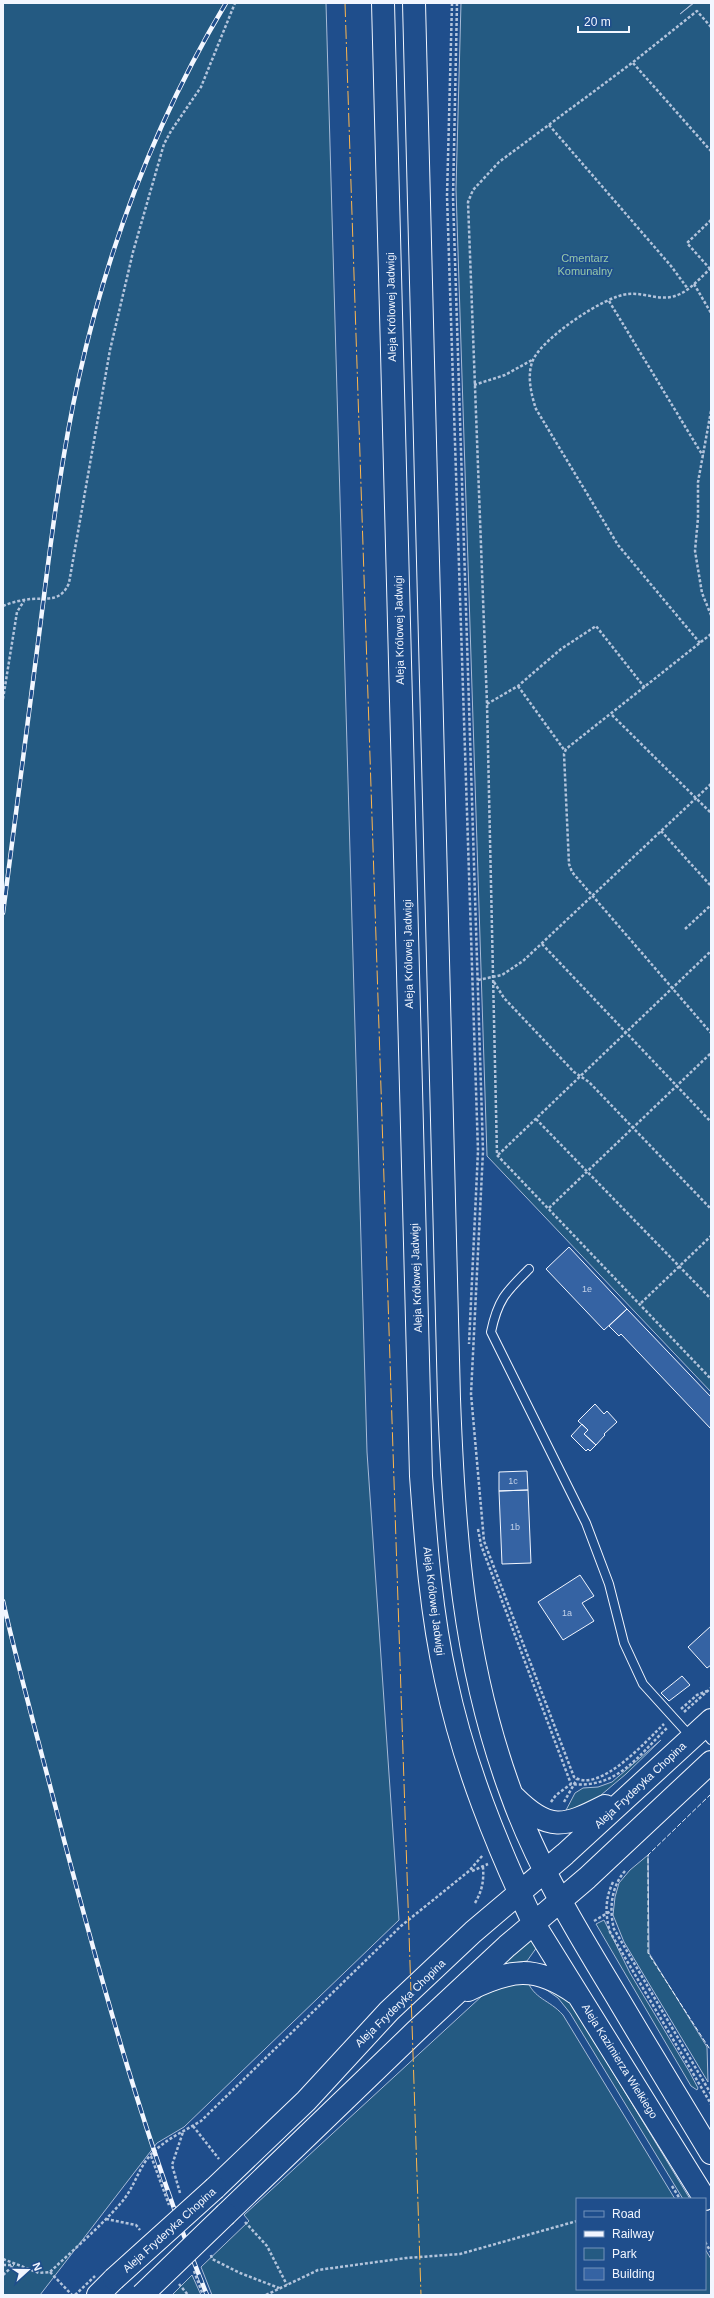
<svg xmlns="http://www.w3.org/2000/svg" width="714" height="2298" viewBox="0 0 714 2298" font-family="Helvetica,sans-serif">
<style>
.green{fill:#245a82;stroke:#a8bbd7}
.building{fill:#3563a3;stroke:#f2f6ff}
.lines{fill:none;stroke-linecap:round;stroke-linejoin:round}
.service-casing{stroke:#f2f6ff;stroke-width:10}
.primary-casing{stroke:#f2f6ff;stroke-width:24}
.path{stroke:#b3c4dc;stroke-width:2.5;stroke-dasharray:3 2;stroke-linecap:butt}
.service{stroke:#1f4e8c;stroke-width:8}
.primary{stroke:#1f4e8c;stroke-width:22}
.rail-casing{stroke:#f2f6ff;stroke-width:4.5}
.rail{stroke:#1f4e8c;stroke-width:3;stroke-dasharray:9;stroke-linecap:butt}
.primary-bridge-casing{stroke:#f2f6ff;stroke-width:24;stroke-linecap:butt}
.path-bridge{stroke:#b3c4dc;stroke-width:2.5;stroke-dasharray:3 2;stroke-linecap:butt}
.primary-bridge{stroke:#1f4e8c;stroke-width:22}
.fence{stroke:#f2f6ff;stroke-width:1;stroke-dasharray:5 2;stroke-linecap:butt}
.power{stroke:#ffb74d;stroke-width:1;stroke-dasharray:14 3 2 3;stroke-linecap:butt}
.labels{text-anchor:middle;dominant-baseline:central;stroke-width:3;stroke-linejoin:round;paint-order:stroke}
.number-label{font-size:9px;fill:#c3d1e8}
.park-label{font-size:11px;fill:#97c8a6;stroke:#1f4e8c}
.street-label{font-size:11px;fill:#f2f6ff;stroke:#1f4e8c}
</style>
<rect width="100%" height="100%" fill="#1f4e8c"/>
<path class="green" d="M3 3H326L367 1452 399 1920 184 2127 157 2143 40 2295H3Z
M461 3H693L680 14 694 3H711V1392L487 1156 456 189Z
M661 1740 626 1774 588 1806 564 1814 575 1793 583 1788 598 1787 612 1782Z
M648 1855 649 1953 707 2047 708 2082 624 1942 613 1915 615 1897 619 1883 630 1870Z
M604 1920 630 1973 689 2071 698 2088 697 2090 691 2086 596 1924Z
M531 1939 537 1947 527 1961 506 1964 505 1962Z
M526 1978C534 2000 549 1999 563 2015L675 2199H577V2289H705V2249L711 2259V2295H212L201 2267 249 2221 244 2215 483 1995Z
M541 1986 560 1990 572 2005 690 2199H683L570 2013 558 1998Z
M192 2275 201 2295H172Z"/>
<path class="building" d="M569 1247 627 1309 604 1330 546 1269Z
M627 1309 711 1397V1429L621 1334 619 1336 609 1326Z
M595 1404 604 1414 607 1411 617 1422 604 1434 605 1435 596 1445 584 1434 588 1430 578 1421Z
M582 1424 588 1430 584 1434 596 1445 590 1451 588 1449 586 1451 571 1436Z
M527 1471 528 1490 499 1491V1472Z
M528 1490 531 1563 502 1564 499 1491Z
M580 1575 594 1596 582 1603 594 1621 563 1640 538 1602Z
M711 1626V1665L707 1668 688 1647Z
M682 1676 690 1685 669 1701 661 1693Z"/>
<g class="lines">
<g class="service-casing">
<path id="service" d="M529 1269C506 1292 498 1299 491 1332L586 1523 609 1584 624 1643 643 1684 691 1737
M702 1729 711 1740"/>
</g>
<g class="primary-casing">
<path id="primary" d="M383 3 421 1476C426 1544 431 1613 446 1680 464 1765 497 1846 534 1924L705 2199
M414 3 449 1399C454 1535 463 1663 511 1793 536 1863 575 1928 614 1992 646 2046 679 2100 711 2153
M514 1797C549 1832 564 1827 605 1806
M468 1990C511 1969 535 1965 575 1993
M215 2188 306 2101 389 2011 473 1932 565 1854 711 1720
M226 2214 416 2031 507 1946 587 1878 711 1762
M98 2295 114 2279"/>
</g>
<path class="path" d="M452 3 447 196 478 1151 469 1344
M457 3 453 197 483 1151 471 1394 484 1541 574 1777C600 1794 647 1740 664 1724
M711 27 697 11 632 63 499 162 473 190 468 202 487 704 497 1155 711 1379
M633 63 711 151
M549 125 671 266 688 289
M711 220 687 243 711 270
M694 284 711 313
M609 301 703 456
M474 385 505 375 532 360
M711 411 698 482V518L695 551 702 593 711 615
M3 606C12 602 22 600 31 599 48 598 61 602 69 583L110 350 133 252 164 144 171 131 201 87 235 3
M711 634 566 749 564 754 569 864 572 872 711 1033
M700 643 618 545 536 409C531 394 526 373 534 358 545 337 604 296 628 294 646 292 662 303 680 294 691 289 701 277 710 269
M518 686 565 751
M3 699 17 612 24 601
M487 704 518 686 561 649 596 626 645 688
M612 715 711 813
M661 831 711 886
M685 929 711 905
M542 944 711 1122
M478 980 502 975 523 961 711 784
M494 982 504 998 574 1072 589 1082 711 1209
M536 1119 711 1299
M498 1155 711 951
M549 1208 711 1053
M641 1303 711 1236
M478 1529 481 1545 571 1784
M681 1709 697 1695 707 1691
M684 1712 711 1688
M551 1802 556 1795 571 1784C617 1789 637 1757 667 1728
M564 1802 577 1779
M472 1871 488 1864
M625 1871C611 1887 609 1909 614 1929L711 2094
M613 1882C605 1899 605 1914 610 1932L711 2104
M475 1903C482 1891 484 1881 483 1867
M594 1921 611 1911
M193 2126 219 2159
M151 2156 169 2205
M672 2186 680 2199
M180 2193 172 2165 183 2132
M106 2219 136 2225 140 2230
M245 2222 267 2246 287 2285
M705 2242 711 2252
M211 2255 212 2259 240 2273 279 2288
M3 2259 39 2273 50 2272C73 2250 99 2228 120 2204 132 2191 136 2176 145 2162 159 2142 181 2133 201 2121L401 1926 469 1871 483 1855
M3 2265H14
M194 2271 203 2295
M50 2272 72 2295
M3 2275 14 2265
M179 2284 188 2295
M266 2295 318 2270 406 2258 460 2254 577 2221"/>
<use href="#service" class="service"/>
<use href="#primary" class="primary"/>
<g class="rail-casing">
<path id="rail" d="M3 913C15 820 27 728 39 635 50 549 60 462 79 377 108 246 157 118 226 3
M3 1601C21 1681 44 1760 64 1840 105 1994 147 2147 207 2295"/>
</g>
<use href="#rail" class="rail"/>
<g class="primary-bridge-casing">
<path id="primary-bridge" d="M114 2279 215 2188
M142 2295 226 2214"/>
</g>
<path class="path-bridge" d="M75 2295 95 2276"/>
<use href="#primary-bridge" class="primary-bridge"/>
<path class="fence" d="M711 1794 648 1855V1953L711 2051"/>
<path class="power" d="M345 3 421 2295"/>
</g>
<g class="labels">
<g class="number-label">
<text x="587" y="1289">1e</text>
<text x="513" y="1481">1c</text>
<text x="515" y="1527">1b</text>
<text x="567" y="1613">1a</text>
</g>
<g class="park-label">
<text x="585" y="258">Cmentarz<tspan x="585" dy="13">Komunalny</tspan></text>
</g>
<g class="street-label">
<text transform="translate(391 307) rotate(-91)">Aleja Królowej Jadwigi</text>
<text transform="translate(399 630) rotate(-91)">Aleja Królowej Jadwigi</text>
<text transform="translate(408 954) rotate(-91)">Aleja Królowej Jadwigi</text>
<text transform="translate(416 1278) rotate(-92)">Aleja Królowej Jadwigi</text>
<text transform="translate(434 1601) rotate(83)">Aleja Królowej Jadwigi</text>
<text transform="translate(640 1785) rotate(-43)">Aleja Fryderyka Chopina</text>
<text transform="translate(400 2003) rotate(-44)">Aleja Fryderyka Chopina</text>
<text transform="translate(620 2061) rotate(58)">Aleja Kazimierza Wielkiego</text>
<text transform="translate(169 2230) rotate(-42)">Aleja Fryderyka Chopina</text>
</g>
</g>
<rect width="714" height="2298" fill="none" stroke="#f2f6ff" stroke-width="8"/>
<rect x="576" y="2198" width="130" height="92" fill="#1f4e8c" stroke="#7391ba"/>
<rect x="584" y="2211" width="20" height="6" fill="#1f4e8c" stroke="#7391ba"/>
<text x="612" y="2218" font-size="12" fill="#f2f6ff">Road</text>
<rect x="584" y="2231" width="20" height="6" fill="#f2f6ff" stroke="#7391ba"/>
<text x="612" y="2238" font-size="12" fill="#f2f6ff">Railway</text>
<rect x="584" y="2248" width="20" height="12" fill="#245a82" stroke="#7391ba"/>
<text x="612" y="2258" font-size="12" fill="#f2f6ff">Park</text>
<rect x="584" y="2268" width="20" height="12" fill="#3563a3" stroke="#7391ba"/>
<text x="612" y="2278" font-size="12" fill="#f2f6ff">Building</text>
<g transform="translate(28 2270) rotate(69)" stroke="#1f4e8c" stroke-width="3" paint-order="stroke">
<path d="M0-3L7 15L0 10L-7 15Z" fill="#f2f6ff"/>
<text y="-6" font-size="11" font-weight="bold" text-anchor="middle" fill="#f2f6ff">N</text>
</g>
<path d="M578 26v6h51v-6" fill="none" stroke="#f2f6ff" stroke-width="2"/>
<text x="584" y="26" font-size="12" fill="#f2f6ff" stroke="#1f4e8c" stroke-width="3" paint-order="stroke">20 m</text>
</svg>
